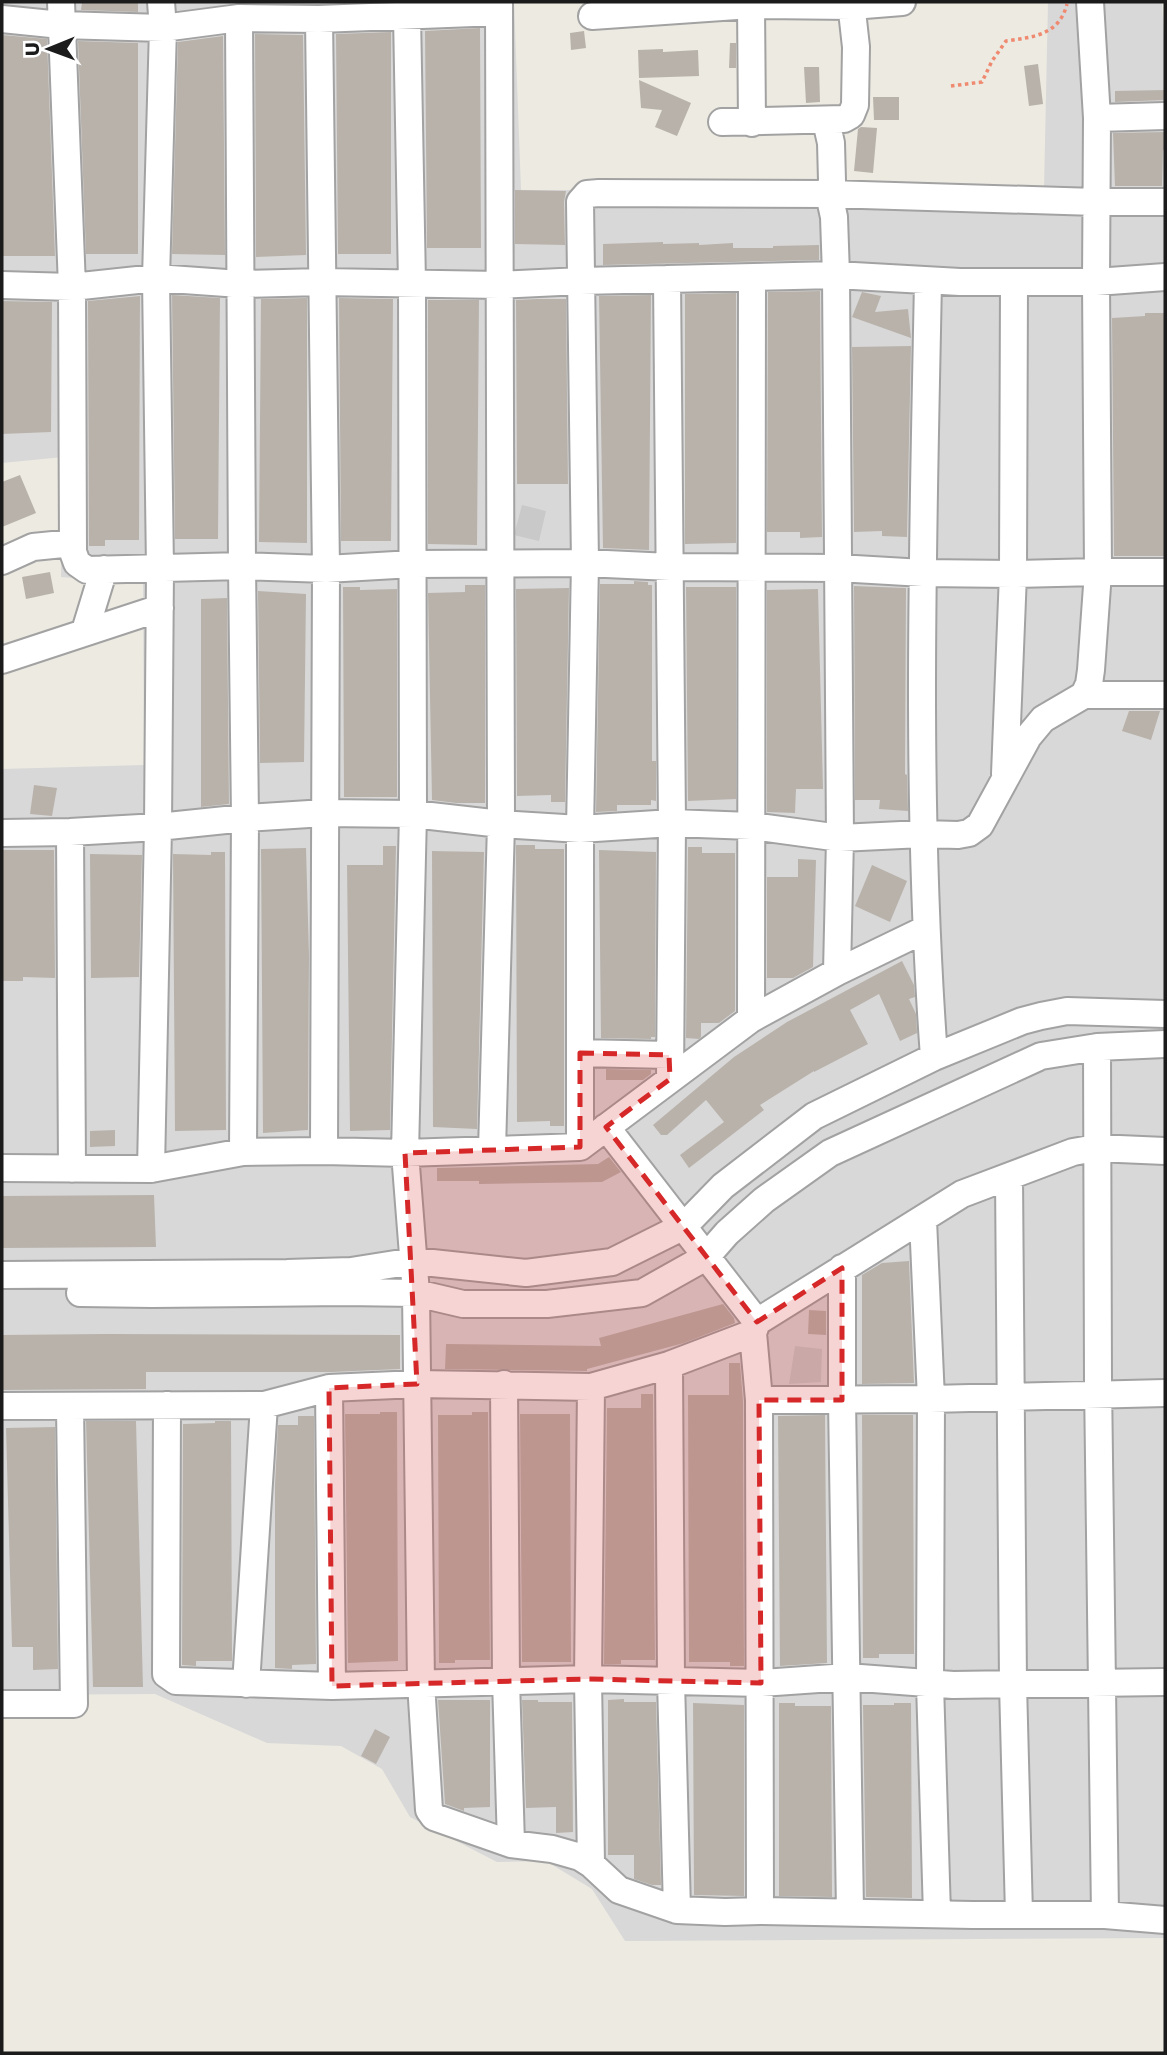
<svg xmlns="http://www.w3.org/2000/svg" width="1167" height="2055" viewBox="0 0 1167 2055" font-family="'Golos Text',sans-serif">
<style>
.residential{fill:#d9d8d8}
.religious{fill:#c9c9c9}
.building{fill:#b8b2ab}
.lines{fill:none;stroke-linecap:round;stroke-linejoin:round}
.minor-casing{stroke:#a2a2a2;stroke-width:30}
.path{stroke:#ef896f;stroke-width:3.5;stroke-dasharray:3.5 3.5;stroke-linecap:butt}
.minor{stroke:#fff;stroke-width:26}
.marked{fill:#d62828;fill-opacity:0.2;stroke:#d62828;stroke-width:5;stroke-dasharray:14 9;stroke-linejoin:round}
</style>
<rect width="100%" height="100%" fill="#eceae1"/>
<path class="residential" d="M2 2H514L521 190H1044L1048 2H1162L1165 56V1938L625 1941 592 1889 546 1861 497 1862 410 1817 382 1769 341 1746 267 1743 155 1694 2 1695V769L144 765 143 583 61 577 63 457 2 463Z"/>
<path class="religious" d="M522 505 546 511 539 541 514 535Z
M795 1346 822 1349 821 1382 789 1384Z"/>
<path class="building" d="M82 2H138V12L81 10Z
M480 28 481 248H427L425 31Z
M584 31 586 48 571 50 570 33Z
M391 32V254H338L336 34Z
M255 34 303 35 306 255 256 257Z
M2 35 47 39 55 256H2Z
M223 36 225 255 172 254 178 42Z
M78 41 138 43V254H86Z
M730 43H736V68H729Z
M663 49V52L698 50 699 76 639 78 638 50Z
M1038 64 1043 104 1029 106 1024 66Z
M804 67H819L820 102 806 103Z
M639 80 691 103 677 136 655 127 662 110 641 108Z
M1165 90V100L1115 102V91Z
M873 97H899V120H874Z
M861 127 877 128 873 173 854 171 858 129Z
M1165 132V150H1163L1162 186H1115L1113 133Z
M515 190 566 191 564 202 565 245 515 244Z
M663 242V244L699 243V245L733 243V248H773V246L819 245V260L603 265V244Z
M820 291 822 537 800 538V532H767L768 292Z
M862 292 881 296 875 312 908 309 911 338 852 317Z
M736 293V543L685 544V294Z
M172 295 220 298 218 539H175Z
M651 295 649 550 603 548 599 296Z
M140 296 139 540H105V546H89L88 301Z
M307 298V543L259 542 261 299Z
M339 298 393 299 391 541H341Z
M537 299H566L568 484H517L516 300Z
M428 300H479L477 545 428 544Z
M2 301 52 302 51 432 2 434Z
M1145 313H1165V556H1114L1112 318 1145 316Z
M911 346 907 537 882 536V531L854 532 852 347Z
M20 475 36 513 2 527V482Z
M50 572 54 593 26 599 22 577Z
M634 581 648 582V585H652V761H656V801L651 800V805H617V811L596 812 600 584H634Z
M465 585H485V803H456L432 800 428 593 465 592Z
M854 586 906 588 905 774 907 775 908 811 879 809 880 800H855Z
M343 587H360V590L397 589V797H344Z
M686 587H736V799L688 801Z
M569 588 565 802H551V795L517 796 516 589Z
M818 589 823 789H796L795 813 767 812V590Z
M258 591 306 594 304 762 260 763Z
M227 598 229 804 201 807V599Z
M1129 711H1160L1151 740 1122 731Z
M34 785 57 788 52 816 30 814Z
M516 845H535V849H564V1126H550V1121L517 1122Z
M383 846H396L390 1130 350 1131 347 865H383Z
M688 847H702V853H735V1011L719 1023H701V1037L699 1039 686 1038Z
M306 848 309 955 308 1130 263 1133 261 849Z
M2 850H54L55 978 23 977V981H3Z
M599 850 656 852 655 1037H651V1039L601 1038Z
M432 851 484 852 477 1129 433 1127Z
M211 852H225L226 1130 175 1131 173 854 211 855Z
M90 854 142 855 139 977 91 978Z
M798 859 816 860 813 967 793 978H767V877H798Z
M872 865 907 881 890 922 855 906Z
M902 961 914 985 915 997 909 999 916 1014 917 1033 900 1041 879 994 850 1010 868 1044 814 1072V1071L760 1105 764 1110 689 1168 680 1155 724 1122 706 1100 667 1135H661L653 1125 734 1057 787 1022Z
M606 1069 651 1070V1074L643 1080H606Z
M115 1130V1146L90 1147V1131Z
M609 1157 621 1172 602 1182 479 1184V1181H437V1168L598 1164Z
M154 1195 156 1247 2 1248V1196Z
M909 1261 914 1383 862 1384V1275L882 1263Z
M723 1304 734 1318 735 1323 684 1343 587 1369V1371L445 1369 446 1344 601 1346 599 1338Z
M809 1310 826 1311V1335L808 1334Z
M105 1334 400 1335V1369L332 1372H146V1389L2 1390V1335Z
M729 1363H740L743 1401 744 1666H730V1662H689L688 1395H729Z
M641 1394H653L655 1660H621V1664H604L607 1408H641Z
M380 1412H397L398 1661 348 1663 345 1414H380Z
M472 1412H488L490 1660H455V1663H439L438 1415H472Z
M520 1414H570L571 1662H522Z
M825 1415 827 1663 780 1666 778 1416Z
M862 1415H913L914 1654H879V1658H863Z
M298 1416H314L316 1664 292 1665V1669L275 1668V1485L278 1425H298Z
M86 1421H136L143 1687H93Z
M215 1421H231L232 1661H196V1666L182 1665 183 1424 215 1423Z
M55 1427 58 1669 33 1670V1647H12L6 1428Z
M624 1699V1702H656L661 1885H652L634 1879V1855H608V1700Z
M438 1700H490V1807L464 1808V1811L445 1804Z
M522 1700H538V1702H572L573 1832 556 1833V1807L526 1808Z
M693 1703 744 1705V1896L694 1895Z
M779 1703H795V1706H831L832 1897 779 1896Z
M894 1703H911L912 1898 866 1897 863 1705H894Z
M375 1729 390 1737 376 1764 361 1756Z"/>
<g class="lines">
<g class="minor-casing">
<path id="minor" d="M61 2 72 287 73 552 77 563 87 570 242 566 326 569 413 564 585 563 670 567 838 568 923 573 1013 574 1098 572H1165
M751 5 752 123
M407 15 412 284 413 814 405 1153 416 1293 421 1683 429 1810 434 1817 511 1844 552 1849 580 1857 591 1864 619 1890 677 1910 725 1912 760 1911 973 1915H1105L1165 1920
M592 16 751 5 852 6 902 2
M239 18 242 566 245 818 243 1152
M2 19 61 25 163 28 239 18 319 19 499 12
M319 19 326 569 324 1151
M1097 118 1165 116
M826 121 831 143 832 181 829 194 834 217 836 275 840 838 837 972
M722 122 844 119 851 115 855 105 856 47 851 2
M667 279 672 823 670 1079
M928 281C923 540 915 799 934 1057
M2 285 72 287 156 278 240 284 322 282 499 285 581 281 836 275 960 282H1096L1165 277
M2 561 33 547 73 543
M85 631 104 569
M2 660 160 608
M1084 695 1089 684 1091 670 1098 572 1096 282 1097 118 1090 2
M1005 774 1013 574 1014 282
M70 832 72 1169
M2 833 70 832 158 827 245 818 325 813 413 814 501 824 580 829 672 823 751 826 840 838 922 834 958 835 969 833 980 825 1028 737 1043 719 1084 695H1165
M751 1019 752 278
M1097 1047 1098 1382 1105 1915
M580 1053 669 1055
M606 1127 757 1322
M580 1147V829L585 563 580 202 587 194 599 193 829 194 1096 202H1165
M492 1150 501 824 499 2
M2 1168 151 1169 243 1152 324 1151 405 1153 580 1147 751 1019 837 972 926 929
M151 1169 158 827 160 569 156 278 163 28 161 2
M1009 1177 1013 1684 1019 1914
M923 1220 931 1399 930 1684 937 1914
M842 1268V1400L850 1912
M2 1275 287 1273 351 1271 414 1261 526 1273 612 1262 684 1226 723 1186 814 1116 934 1057 1022 1021 1041 1016 1067 1011 1165 1014
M80 1293 152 1294 344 1292 416 1293 463 1304H547L642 1293 706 1257 727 1233 764 1200 830 1153 1041 1056 1097 1047 1165 1044
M753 1333 759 1400 760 1911
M669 1365 671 1681 677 1910
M504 1384 506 1680 511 1844
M591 1387 588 1679 591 1864
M329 1388 332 1686
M759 1400 931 1399 1165 1393
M167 1405 166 1674 176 1681 332 1686 588 1679 761 1683 847 1677 953 1685 1165 1682
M2 1406 264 1405 329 1388 417 1384 591 1387 669 1365 753 1333 757 1322 962 1194 1073 1152 1096 1148 1165 1151
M246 1684 264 1405
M2 1704H74L70 1406"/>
</g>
<path class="path" d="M951 86 982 82 992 61 1006 41C1034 37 1059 35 1067 4"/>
<use href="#minor" class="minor"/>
</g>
<path class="marked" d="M580 1053 669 1055 670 1079 606 1127 757 1322 842 1268V1400H759L761 1683 588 1679 332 1686 329 1388 417 1384 405 1153 580 1147Z"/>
<rect width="1167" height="2055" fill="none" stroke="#1b1b1b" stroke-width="7"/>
<g transform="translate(49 49) rotate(269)" stroke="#ffffff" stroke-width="5" paint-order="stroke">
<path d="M0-5L12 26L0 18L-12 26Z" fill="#1b1b1b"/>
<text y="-10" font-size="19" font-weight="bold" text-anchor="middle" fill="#1b1b1b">U</text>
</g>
</svg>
